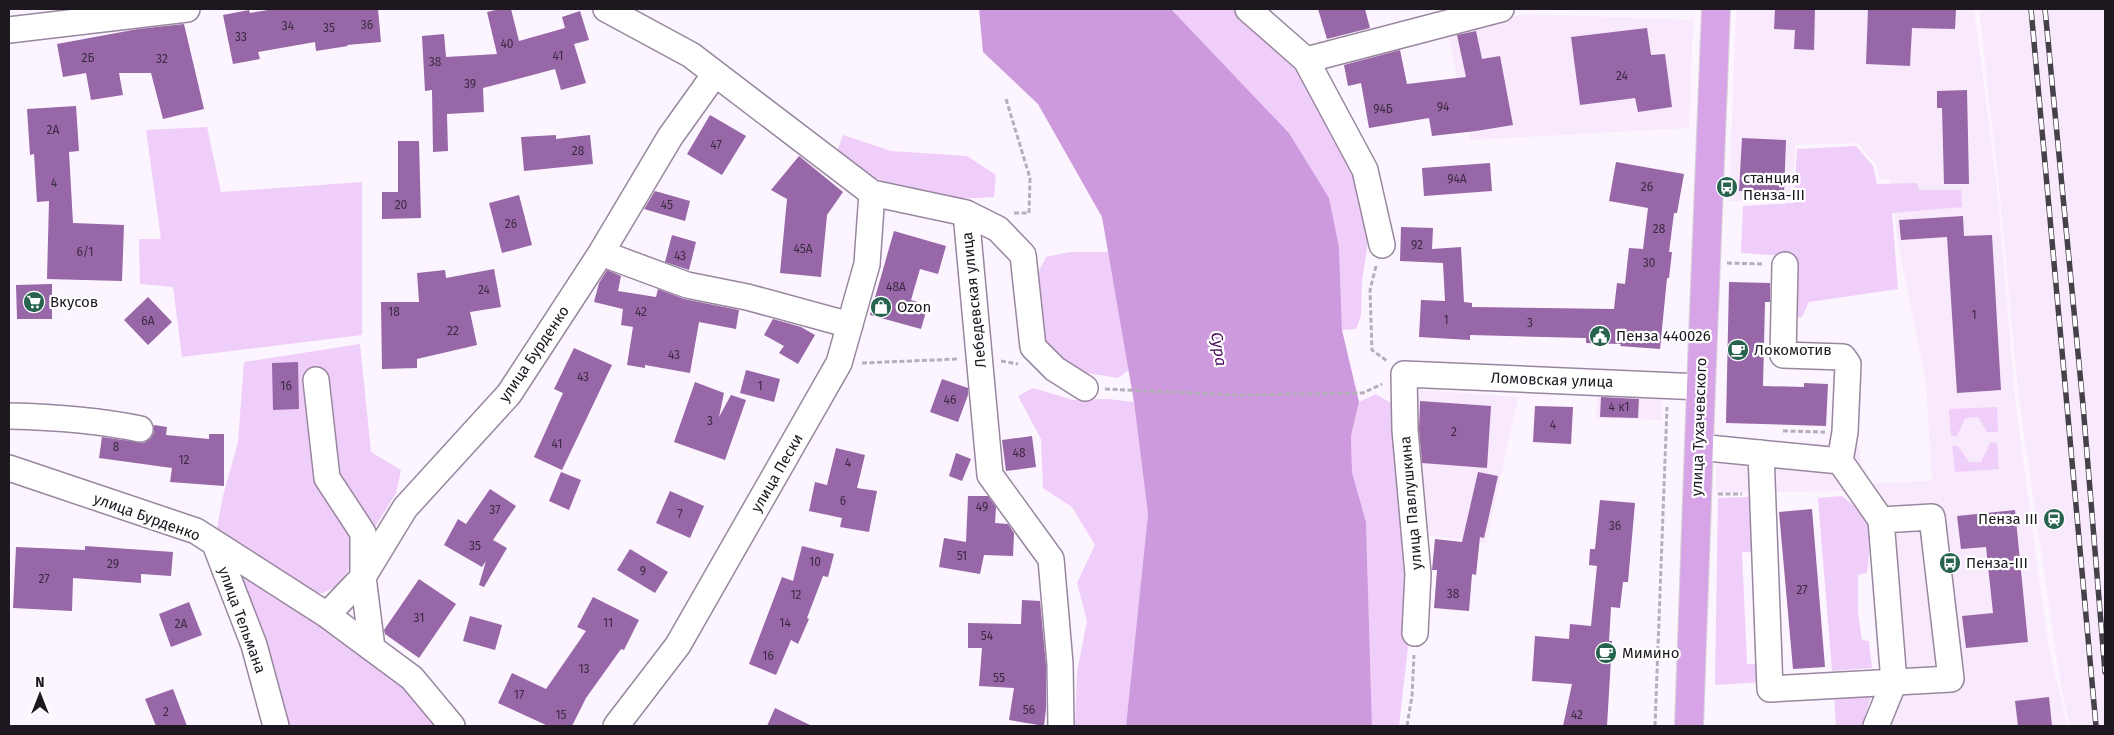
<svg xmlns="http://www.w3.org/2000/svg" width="2114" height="735" viewBox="0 0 2114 735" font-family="'Fira Sans',sans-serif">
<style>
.built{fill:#f8e9fd}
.green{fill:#efcefa}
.water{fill:#cc9add}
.building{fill:#9767a7}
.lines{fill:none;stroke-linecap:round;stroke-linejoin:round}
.minor-casing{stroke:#98879e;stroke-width:28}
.major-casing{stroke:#d6d5d7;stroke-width:30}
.path{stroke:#b6aeb8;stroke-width:3;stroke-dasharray:5 2.5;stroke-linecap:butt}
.minor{stroke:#fff;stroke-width:25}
.major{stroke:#d7a5e7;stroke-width:28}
.rail-casing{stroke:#464049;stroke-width:5.5}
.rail{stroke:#fff;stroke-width:4;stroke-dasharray:11;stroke-linecap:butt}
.labels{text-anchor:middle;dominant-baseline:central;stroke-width:4.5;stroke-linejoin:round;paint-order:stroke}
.number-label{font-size:12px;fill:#3c2b42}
.poi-label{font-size:15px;fill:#1d1720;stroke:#fff;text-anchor:start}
.street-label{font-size:15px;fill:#1d1720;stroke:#fff}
.water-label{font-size:16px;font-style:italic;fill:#4c0b5e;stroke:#fff}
</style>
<rect width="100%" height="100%" fill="#fcf4fe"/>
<path class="built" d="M1736 9H1974L1997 188 2015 400 2048 644 2067 726H1874L1880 688 1871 572 1878 520 1843 491 1716 493V440L1859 445 1864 484 1932 481 1926 383 1898 243 1890 180 1880 179 1877 166 1858 143 1795 145 1792 200 1729 201Z
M1979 9H2105V726H2069L2058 667 2019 399 1999 187Z
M1525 14 1693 20 1689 128 1470 140 1447 29Z
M1408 389 1518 397 1486 543 1427 535 1411 463Z
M1598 393 1662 395V420L1596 418Z"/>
<path class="green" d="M1171 9H1233L1298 65 1353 168 1369 234 1362 281 1361 316 1356 329 1342 330 1339 247 1289 133Z
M207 127 221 192 362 182V335L182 357 173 287 140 284 139 239H161L146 130Z
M843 135 891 151 967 156 996 175 994 197 933 200 857 171 837 151Z
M1856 146 1873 166 1877 184 1917 183 1919 190H1961L1962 207 1892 213 1898 289 1809 302 1802 317 1784 318V256L1741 253 1743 206 1794 203 1797 149Z
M1070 252H1108L1129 370 1118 378 1062 369 1043 351 1035 279 1046 257Z
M360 344 371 452 401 470 396 493 339 585 323 593H305L229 544 217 528 223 496 238 442 244 362Z
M1033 388 1073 400 1108 399 1134 402 1148 514 1126 726H1075L1077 672 1087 621 1077 583 1095 545 1072 507 1043 488 1041 439 1018 396Z
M1376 394 1394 405 1411 577 1408 647 1399 726H1372L1366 522 1352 472 1351 436 1359 402Z
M1997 407 1998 432H1987L1978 417 1965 418 1957 436H1951L1949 409Z
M1997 442 1999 469 1955 472 1952 446H1958L1969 462H1981L1990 443Z
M1773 496 1776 552H1742L1747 664H1762V682L1715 685 1718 498Z
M1842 496 1873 521 1867 573 1858 575V613L1862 640 1869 641 1872 668 1832 671 1818 498Z
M231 563 383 669 443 726H283Z
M1834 693H1872L1862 726H1836Z"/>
<path class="water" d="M979 9H1171L1289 133 1329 198 1339 247 1342 330 1359 402 1351 436 1352 472 1366 522 1372 726H1126L1148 514 1134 402 1102 217 1038 104 983 52Z"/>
<path class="building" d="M274 9H378L381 42 347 45 348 46 316 51 315 42 258 52 260 59 233 64 223 15 249 10 250 13Z
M500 9H511L519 41 565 28 562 17 580 11 589 40 574 44 586 83 561 90 555 69 483 88 484 112 447 114 448 151 433 152 432 90 425 91 422 36 444 34 446 57 497 54 487 12Z
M1318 9H1365L1370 28 1327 39Z
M1775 9H1815L1814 50 1794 49 1795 30 1774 29Z
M1868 9H1956L1955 29 1912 28 1910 66 1866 64Z
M184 24 204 109 163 119 151 73H119L123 95 91 100 86 73 63 77 57 44 138 29Z
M1647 28 1651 55 1665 54 1672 107 1638 112 1635 98 1580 105 1571 37Z
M1476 31 1482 59 1500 56 1513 125 1476 131 1432 136 1429 118 1369 128 1361 83 1348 86 1344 65 1400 50 1407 84 1466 77 1457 35Z
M1967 90 1969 184H1944L1942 108H1937V91Z
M76 106 79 151 69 152 73 223 124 225 122 281 47 279 49 201 37 202 34 154 30 155 27 109Z
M710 115 746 136 722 175 687 154Z
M556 135V139L590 135 593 164 524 171 521 137Z
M1742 138 1786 140 1784 193 1739 191Z
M398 141H419L421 218 382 219V192H398Z
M799 156 843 192 827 215 821 277 780 273 787 199 771 190Z
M1616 162 1684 174 1677 213H1674L1669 252H1672L1669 278H1667L1660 349 1620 346 1621 344 1586 343V338L1470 335V340L1419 337 1421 300 1445 301 1443 263 1400 261 1401 227 1433 228 1432 249 1461 247 1464 302 1472 303V307L1614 309 1617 283 1625 284 1629 248 1643 249 1648 208 1609 201Z
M1490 163 1492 191 1424 196 1422 168Z
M655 191 690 201 685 221 644 209Z
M519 195 532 245 502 253 489 203Z
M1963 216 1964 236 1992 235 2001 390 1957 393 1947 237 1901 240 1899 220Z
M894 231 946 246 938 274 920 269 911 300 928 305 921 329 870 315Z
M672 235 696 242 689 270 665 262Z
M494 269 501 307 470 312 477 345 417 359V368L382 369 381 302H419L417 273 445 270 446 278Z
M607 270 621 276 618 291 656 297 658 289 684 299 739 310 736 329 699 322 690 373 645 365V368L627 365 633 327 621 325 623 309 594 302 599 283Z
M1729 282 1770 283V302H1765L1763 386 1804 387V383L1828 384 1826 426 1726 423Z
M52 284V319H17L16 285Z
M148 297 172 322 148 345 124 320Z
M773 319 801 327 815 335 798 364 779 353 784 346 764 335Z
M574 348 612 365 562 470 534 457 563 393 554 389Z
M298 362 299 409 273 410 272 363Z
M746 370 780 379 774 402 740 393Z
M942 379 968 388V395L958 422 930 412Z
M695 382 724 393 719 417 731 395 746 400 725 460 674 442Z
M1601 397 1639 399 1638 418 1600 417Z
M1420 401 1491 406 1487 468 1422 463 1419 429Z
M1535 406 1573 407 1571 444 1533 442Z
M154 425 167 427 166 435 209 439V434H224V486L170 482 172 468 99 458 102 437 144 443 151 438 154 432Z
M1032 436 1036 467 1006 471 1002 440Z
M836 448 865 455 857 488 877 491 869 532 840 527 842 518 809 511 815 482 827 485Z
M956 453 971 459 962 481 949 476Z
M561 472 581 480 569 510 549 501Z
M1478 472 1498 476 1484 538 1480 537 1476 575 1472 574 1469 611 1434 608 1437 570H1432L1435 539 1462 542Z
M490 489 516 506 493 540 507 548 484 587 479 585 486 561 482 567 444 545 458 519 466 524Z
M670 491 704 506 690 538 656 523Z
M968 496H988L996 507 995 523 1008 524 1014 533 1013 556 984 555 980 574 939 567 944 538 966 542Z
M1600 500 1635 503 1628 582H1623L1620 608 1611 607 1609 641H1612L1607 726H1563L1572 684 1532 681 1535 636 1569 639 1570 624 1591 626 1597 566 1589 565 1590 549H1595Z
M1812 509 1825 667 1793 669 1779 512Z
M2015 510 2028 642 1966 648 1962 616 1993 613 1986 547 1961 549 1957 516Z
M85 546 173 552 171 576 141 574V583L73 578 72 611 13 608 16 547 85 550Z
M802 546 834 554 828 577 823 576 807 618 809 619 798 644 791 640 776 675 749 664 782 577 793 581Z
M630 549 668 572 655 593 617 570Z
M419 579 456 604 419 658 385 634 384 630Z
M593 597 639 620 624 650 621 649 586 698 572 726H548L498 703 512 673 546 689 586 631 577 627Z
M1022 600 1040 601 1046 665V709L1044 726 1009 720 1014 688 979 686 982 648H968V623L1021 624Z
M189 602 202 635 171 647 159 614Z
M470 616 502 625 495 650 463 641Z
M173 689 187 726H156L145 699Z
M2049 697 2052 726H2018L2015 701Z
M775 708 812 726H767Z"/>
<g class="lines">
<g class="minor-casing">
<path id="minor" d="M606 9 691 55 872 193 966 213 998 229 1023 255 1033 347 1055 369 1085 388
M1248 9 1306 60 1365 170 1382 245
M9 30 187 9
M1306 60 1501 9
M966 213 990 475 1051 559 1060 664 1061 726
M601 253 687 285 747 297 850 325
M1785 265 1783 355 1843 357 1848 364 1845 432 1840 461
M316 380 327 478 363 533V577L372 648
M9 416C53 417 97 420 140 429
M1698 447 1840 461 1881 520 1894 682 1876 726
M1761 453 1770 689 1951 679 1932 517 1881 520
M9 468 196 531 327 615 412 678 452 726
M215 544 254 645 276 726
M327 615 363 577 405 508 509 394 601 253 670 137 715 74
M1415 633 1418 574 1405 430 1404 374 1701 387
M616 726 678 645 839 363 867 264 872 193"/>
</g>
<g class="major-casing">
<path id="major" d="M1689 726 1701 387 1716 9"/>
</g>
<path class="path" d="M1006 99 1030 178 1029 213H1014
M1727 263 1764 264
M1376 266 1370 290 1372 350 1387 361
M1001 361 1018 364
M862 363 958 359
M1105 389 1236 395 1363 393 1382 384
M1783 431 1825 432
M1718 494H1742
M1407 726 1412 696 1414 655
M1655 726 1667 407"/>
<use href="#minor" class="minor"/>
<use href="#major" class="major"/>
<g class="rail-casing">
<path id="rail" d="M2031 9 2096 726
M2045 9 2083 405 2105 672"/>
</g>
<use href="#rail" class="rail"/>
</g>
<defs>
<g id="bus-disc" transform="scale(1.125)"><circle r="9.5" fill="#27634e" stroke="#fff"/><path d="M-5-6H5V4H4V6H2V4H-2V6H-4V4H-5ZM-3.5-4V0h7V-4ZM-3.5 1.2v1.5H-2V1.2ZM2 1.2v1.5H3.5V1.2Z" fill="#fff"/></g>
<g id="supermarket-disc" transform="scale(1.125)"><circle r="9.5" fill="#27634e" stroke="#fff"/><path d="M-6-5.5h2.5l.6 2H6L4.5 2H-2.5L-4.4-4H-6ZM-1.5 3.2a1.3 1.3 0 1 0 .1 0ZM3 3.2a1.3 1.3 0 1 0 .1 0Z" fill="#fff"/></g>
<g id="shop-disc" transform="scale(1.125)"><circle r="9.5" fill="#27634e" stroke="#fff"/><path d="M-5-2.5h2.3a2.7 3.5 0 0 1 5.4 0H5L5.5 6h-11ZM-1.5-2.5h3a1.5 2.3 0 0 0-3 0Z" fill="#fff"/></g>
<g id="civic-disc" transform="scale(1.125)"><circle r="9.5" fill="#27634e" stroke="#fff"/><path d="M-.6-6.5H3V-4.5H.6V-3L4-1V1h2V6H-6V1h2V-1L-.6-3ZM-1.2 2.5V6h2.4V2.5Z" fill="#fff"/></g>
<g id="cafe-disc" transform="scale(1.125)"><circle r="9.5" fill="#27634e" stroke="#fff"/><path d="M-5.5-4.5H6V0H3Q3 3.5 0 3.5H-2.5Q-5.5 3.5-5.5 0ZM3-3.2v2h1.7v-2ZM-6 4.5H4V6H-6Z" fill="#fff"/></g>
<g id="station-disc" transform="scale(1.125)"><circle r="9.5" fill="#27634e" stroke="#fff"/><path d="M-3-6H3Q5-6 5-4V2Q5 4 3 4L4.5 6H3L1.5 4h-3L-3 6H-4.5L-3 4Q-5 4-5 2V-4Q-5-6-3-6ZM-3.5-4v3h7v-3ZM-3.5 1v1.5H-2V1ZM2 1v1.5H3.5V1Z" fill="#fff"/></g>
</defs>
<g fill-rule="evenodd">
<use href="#bus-disc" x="1727" y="187"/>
<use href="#supermarket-disc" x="34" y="302"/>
<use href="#shop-disc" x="881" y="307"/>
<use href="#civic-disc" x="1600" y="336"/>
<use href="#cafe-disc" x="1738" y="350"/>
<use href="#station-disc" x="2054" y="519"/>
<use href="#bus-disc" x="1950" y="563"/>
<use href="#cafe-disc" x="1606" y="653"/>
</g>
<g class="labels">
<g class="number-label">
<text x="367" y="25">36</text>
<text x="288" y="26">34</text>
<text x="329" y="28">35</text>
<text x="241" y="37">33</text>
<text x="507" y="44">40</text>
<text x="558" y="56">41</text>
<text x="88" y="58">2Б</text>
<text x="162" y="59">32</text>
<text x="435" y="62">38</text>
<text x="1622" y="76">24</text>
<text x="470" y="84">39</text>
<text x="1443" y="107">94</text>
<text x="1383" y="109">94Б</text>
<text x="53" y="130">2А</text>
<text x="716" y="145">47</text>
<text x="578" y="151">28</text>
<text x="1457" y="179">94А</text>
<text x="54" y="183">4</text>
<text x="1647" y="187">26</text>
<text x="401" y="205">20</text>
<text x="667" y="205">45</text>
<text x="511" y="224">26</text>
<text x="1659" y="229">28</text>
<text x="1417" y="245">92</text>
<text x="803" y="249">45А</text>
<text x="85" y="252">6/1</text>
<text x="680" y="256">43</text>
<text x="1649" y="263">30</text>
<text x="896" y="287">48А</text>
<text x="484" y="290">24</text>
<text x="394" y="312">18</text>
<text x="641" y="312">42</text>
<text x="1974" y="315">1</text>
<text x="1446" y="320">1</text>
<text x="148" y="321">6А</text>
<text x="1530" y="323">3</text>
<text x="453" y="331">22</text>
<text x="674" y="355">43</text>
<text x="583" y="377">43</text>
<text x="286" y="386">16</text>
<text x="760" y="386">1</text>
<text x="950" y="400">46</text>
<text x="1619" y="407">4 к1</text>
<text x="710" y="421">3</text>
<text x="1553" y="425">4</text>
<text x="1454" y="432">2</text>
<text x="557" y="444">41</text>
<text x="116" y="447">8</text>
<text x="1019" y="453">48</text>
<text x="184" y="460">12</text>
<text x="848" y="463">4</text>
<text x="843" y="501">6</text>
<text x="982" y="507">49</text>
<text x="495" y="510">37</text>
<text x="680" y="514">7</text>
<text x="1615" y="526">36</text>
<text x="475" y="546">35</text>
<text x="962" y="556">51</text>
<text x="815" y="562">10</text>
<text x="113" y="564">29</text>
<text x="643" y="571">9</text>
<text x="44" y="579">27</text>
<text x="1802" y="590">27</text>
<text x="1453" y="594">38</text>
<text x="796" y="595">12</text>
<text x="419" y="618">31</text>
<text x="608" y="623">11</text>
<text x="785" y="623">14</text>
<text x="181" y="624">2А</text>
<text x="987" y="636">54</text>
<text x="768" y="656">16</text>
<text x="584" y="669">13</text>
<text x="999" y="678">55</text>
<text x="519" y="695">17</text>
<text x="1029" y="710">56</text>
<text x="166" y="712">2</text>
<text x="561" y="715">15</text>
<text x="1577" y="715">42</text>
</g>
<g class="poi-label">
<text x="1743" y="178">станция<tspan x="1743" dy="17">Пенза-III</tspan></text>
<text x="50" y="302">Вкусов</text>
<text x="897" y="307">Ozon</text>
<text x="1616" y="336">Пенза 440026</text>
<text x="1754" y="350">Локомотив</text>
<text x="2038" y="519" text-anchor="end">Пенза III</text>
<text x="1966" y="563">Пенза-III</text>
<text x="1622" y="653">Мимино</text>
</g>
<g class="street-label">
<text transform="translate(974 300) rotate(-96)">Лебедевская улица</text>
<text transform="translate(534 354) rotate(-56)">улица Бурденко</text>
<text transform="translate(1552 380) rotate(2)">Ломовская улица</text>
<text transform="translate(1699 427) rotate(-88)">улица Тухачевского</text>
<text transform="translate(777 473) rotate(-60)">улица Пески</text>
<text transform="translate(1411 503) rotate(-95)">улица Павлушкина</text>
<text transform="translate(147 517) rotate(20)">улица Бурденко</text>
<text transform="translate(242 620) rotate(70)">улица Тельмана</text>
</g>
<g class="water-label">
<text transform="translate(1219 349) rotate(81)">Сура</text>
</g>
</g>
<rect width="2114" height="735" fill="none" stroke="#1d1720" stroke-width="20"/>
<g transform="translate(40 695)" stroke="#ffffff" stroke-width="4" paint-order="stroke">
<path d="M0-4L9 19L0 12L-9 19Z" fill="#1d1720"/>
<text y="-8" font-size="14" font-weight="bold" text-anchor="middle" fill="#1d1720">N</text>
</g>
</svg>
